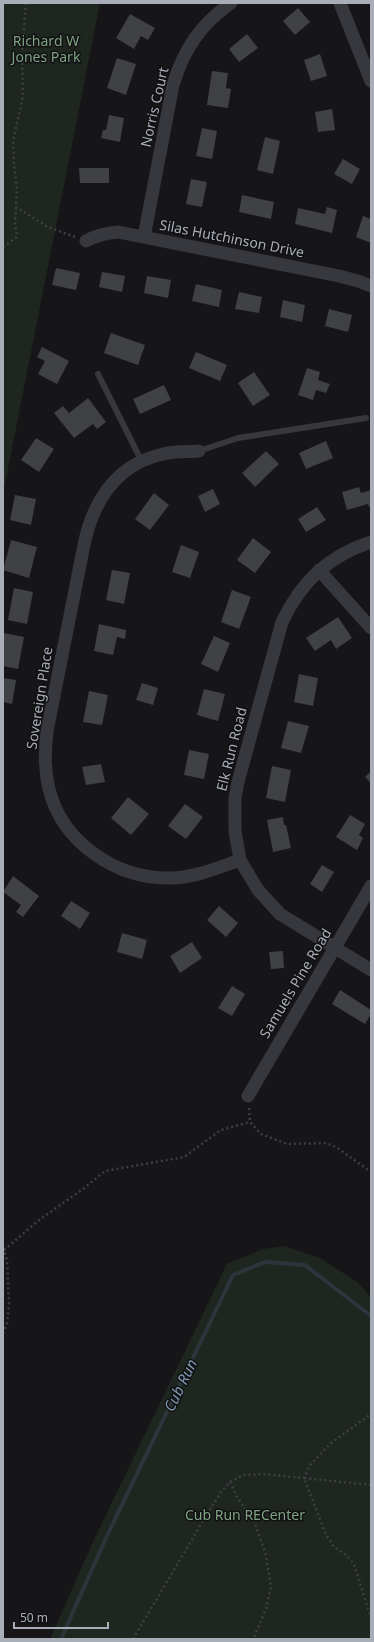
<svg xmlns="http://www.w3.org/2000/svg" width="374" height="1642" viewBox="0 0 374 1642" font-family="'Noto Sans',sans-serif">
<style>
.green{fill:#1e261f}
.lines{fill:none;stroke-linecap:round;stroke-linejoin:round}
.stream{stroke:#2c353c;stroke-width:4}
.building{fill:#404145}
.path{stroke:#3d3f44;stroke-width:2.5;stroke-dasharray:2 3;stroke-linecap:butt}
.lane{stroke:#37383d;stroke-width:6}
.street{stroke:#37383d;stroke-width:13}
.labels{text-anchor:middle;dominant-baseline:central;stroke-width:3;stroke-linejoin:round;paint-order:stroke}
.park-label{font-size:14px;fill:#7fa381;stroke:#111113}
.street-label{font-size:14px;fill:#a8adb8;stroke:#111113}
.water-label{font-size:15px;font-style:italic;fill:#7f9bb3;stroke:#111113}
</style>
<rect width="100%" height="100%" fill="#161618"/>
<path class="green" d="M3 3H100L3 494Z
M284 1246 320 1258 357 1282 371 1297V1639H50L92 1544 227 1264 263 1249Z"/>
<g class="lines">
<path class="stream" d="M61 1639 106 1538 233 1275 265 1262 305 1265 371 1316"/>
</g>
<path class="building" d="M298 8 310 22 295 35 283 21Z
M130 14 155 28 148 40 141 36 134 49 116 38Z
M247 34 258 48 239 62 229 49Z
M320 54 327 76 311 81 304 60Z
M117 58 136 64 126 95 107 88Z
M212 71 228 73 226 88 231 89 228 108 207 105Z
M332 109 335 130 318 132 315 112Z
M109 115 124 118 120 142 101 138 103 130H106Z
M202 128 217 131 212 159 196 156Z
M265 137 280 141 273 174 257 170Z
M343 159 360 169 352 184 334 174Z
M79 168H109V183H80Z
M191 179 207 182 202 207 186 204Z
M242 195 274 202 271 219 239 212Z
M327 207 337 210 332 233 295 224 298 208 325 214Z
M363 216 371 219V243L356 237Z
M56 268 80 273 76 290 52 285Z
M102 272 125 276 122 292 99 287Z
M147 276 171 280 168 298 144 293Z
M196 284 222 290 219 307 192 301Z
M239 292 262 297 259 313 235 309Z
M283 300 305 305 302 322 280 317Z
M329 309 352 315 348 332 325 326Z
M111 333 145 345 138 365 104 353Z
M42 347 69 361 57 384 38 374 45 361 37 357Z
M196 352 227 365 220 381 189 368Z
M307 368 320 372 318 380 330 384 326 393 316 390 313 400 298 395Z
M254 372 270 395 253 406 238 383Z
M164 385 171 400 140 414 133 399Z
M88 398 106 422 97 429 93 424 74 438 54 413 63 406 69 413Z
M36 438 54 449 39 472 21 460Z
M326 441 333 458 306 469 299 453Z
M266 451 279 464 255 487 242 473Z
M359 487 361 493 371 490V507H369L368 504 347 510 342 492Z
M213 489 220 504 205 512 198 496Z
M154 493 169 505 150 530 135 519Z
M15 495 36 499 31 525 10 520Z
M317 507 326 520 306 532 298 519Z
M253 538 271 552 255 573 237 560Z
M11 540 37 547 29 578 3 570Z
M181 545 199 552 190 578 172 572Z
M112 570 130 573 124 604 106 600Z
M14 588 33 592 27 624 8 620Z
M232 590 251 597 239 629 221 622Z
M338 617 352 638 336 649 331 640 315 651 306 638Z
M99 624 126 630 125 639 117 637 113 655 94 651Z
M4 633 24 637 18 669 3 666Z
M214 636 230 643 218 672 201 664Z
M299 674 318 678 313 706 294 702Z
M3 678 16 680 12 704 3 702Z
M142 683 158 688 153 705 136 700Z
M204 689 225 694 218 721 197 715Z
M89 691 108 695 102 725 83 722Z
M288 721 309 726 301 753 281 748Z
M189 750 209 754 204 779 184 775Z
M101 764 105 782 86 785 82 767Z
M272 766 291 770 285 802 266 798Z
M371 771V783L365 777Z
M128 797 149 814 131 835 111 818Z
M185 804 203 817 186 839 168 826Z
M350 815 365 824 359 835 363 838 357 850 336 837Z
M283 817 284 825H286L291 848 273 852 267 820Z
M322 865 334 872 322 892 310 884Z
M13 876 39 896 23 917 16 912 21 905 3 892Z
M71 901 90 913 80 929 61 916Z
M219 906 238 923 226 937 207 920Z
M122 933 147 940 142 959 117 952Z
M192 942 202 958 180 973 170 956Z
M283 951 284 968 271 969 269 952Z
M232 986 245 994 232 1016 218 1008Z
M340 990 371 1010V1014L365 1024 332 1004Z"/>
<g class="lines">
<path class="path" d="M26 3 22 54 23 96 13 141 14 165 17 189 16 207 48 227 75 237
M3 247 17 237 15 221 16 207
M249 1108 250 1122 261 1134 287 1144 326 1143 336 1147 371 1172
M3 1248 7 1260 9 1304 7 1324 3 1333
M4 1250 39 1220 83 1189 105 1171 184 1157 221 1130 250 1122
M230 1482 237 1497 254 1521 266 1555 271 1587 266 1609 253 1639
M371 1485 304 1478 326 1535 334 1547 346 1555 354 1564 371 1618
M133 1639 206 1516 221 1492 230 1482 243 1475 263 1474 304 1478 310 1465 331 1443 371 1414"/>
<path class="lane" d="M98 374 142 462
M199 451 238 438 366 418"/>
<path class="street" d="M340 3 371 81
M144 237 173 85C184 49 200 25 231 3
M86 241C97 235 106 233 118 232L339 276 358 281 371 286
M199 451C188 452 174 451 163 454 118 464 95 498 85 540L47 731C45 751 44 769 49 789 62 842 116 879 170 878 194 878 217 868 240 860
M371 542C328 556 301 582 282 622L238 782 235 798V831L240 860 258 890 280 914 371 970
M319 570 371 628
M248 1096 371 886"/>
</g>
<g class="labels">
<g class="park-label">
<text x="46" y="40">Richard W<tspan x="46" dy="16">Jones Park</tspan></text>
<text x="245" y="1514">Cub Run RECenter</text>
</g>
<g class="street-label">
<text transform="translate(154 107) rotate(-77)">Norris Court</text>
<text transform="translate(232 238) rotate(11)">Silas Hutchinson Drive</text>
<text transform="translate(39 698) rotate(-81)">Sovereign Place</text>
<text transform="translate(231 749) rotate(-76)">Elk Run Road</text>
<text transform="translate(295 983) rotate(-59)">Samuels Pine Road</text>
</g>
<g class="water-label">
<text transform="translate(180 1385) rotate(-64)">Cub Run</text>
</g>
</g>
<rect width="374" height="1642" fill="none" stroke="#a8adb8" stroke-width="8"/>
<path d="M14 1622v6h94v-6" fill="none" stroke="#a8adb8" stroke-width="2"/>
<text x="20" y="1622" font-size="12" fill="#a8adb8" stroke="#111113" stroke-width="3" paint-order="stroke">50 m</text>
</svg>
